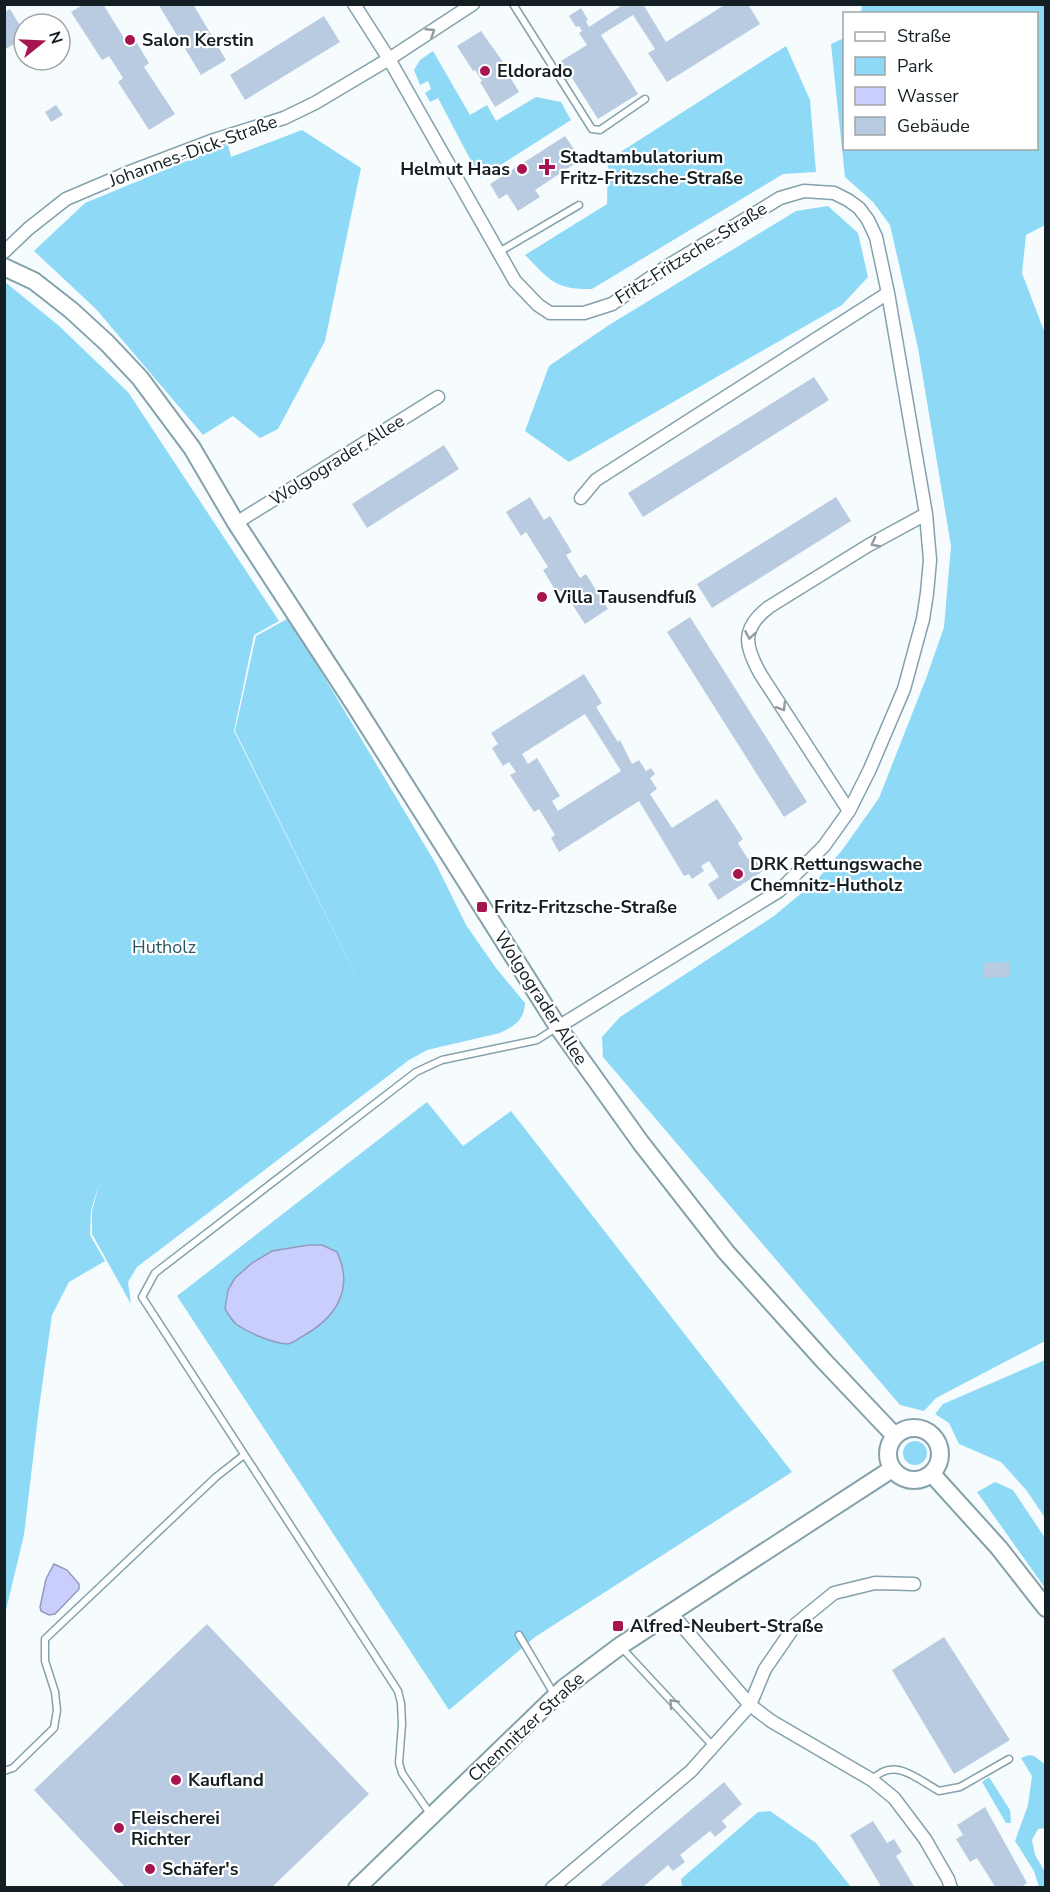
<svg xmlns="http://www.w3.org/2000/svg" width="1050" height="1892" viewBox="0 0 1050 1892" font-family="'Nunito Sans',sans-serif">
<style>
.green{fill:#8dd9f6}
.water{fill:#c9cefd;stroke:#939abc;stroke-width:1.5}
.building{fill:#b9cbe0;fill-rule:evenodd}
.lines{fill:none;stroke-linecap:round;stroke-linejoin:round}
.lane-casing{stroke:#85a1ac;stroke-width:9}
.street-casing{stroke:#85a1ac;stroke-width:15}
.secondary-casing{stroke:#85a1ac;stroke-width:20}
.lane{stroke:#fff;stroke-width:6}
.street{stroke:#fff;stroke-width:12}
.secondary{stroke:#fff;stroke-width:16}
.oneway{stroke:#959a9c}
.poi-dot{fill:#a71551;stroke:#fff;stroke-width:2}
.labels{text-anchor:middle;dominant-baseline:central;stroke-width:4.5;stroke-linejoin:round;paint-order:stroke}
.poi-label{font-size:18px;font-weight:bold;fill:#141f23;stroke:#fff;text-anchor:start}
.street-label{font-size:18px;fill:#141f23;stroke:#fff}
.park-label{font-size:18px;fill:#2b5767;stroke:#fff}
</style>
<rect width="100%" height="100%" fill="#f6fcfe"/>
<path class="green" d="M864 4 1045 5V225L1026 235 1022 273 1046 336 1045 1341 936 1398 924 1411 900 1405 603 1057 602 1037 620 1017 774 916 817 880 843 849 879 798 927 676 944 627 951 546 918 348 890 225 873 202 845 177 831 44 844 38V148H1036V14H861L862 5Z
M786 46 810 100 816 172 783 174 592 289C555 290 550 280 525 255L607 204 608 160Z
M433 51 470 115 487 105 496 121 536 97 561 102 571 120 480 178 438 98 430 102 425 93 431 89 428 81 420 85 414 70 420 60Z
M302 130 361 168 325 341 278 429 260 438 233 416 203 435 96 309 34 251 85 203 228 144 231 157Z
M828 206 858 233 868 277 842 305 569 462 525 431 549 366 609 325 796 211Z
M5 282 58 325 128 392 279 621 254 635 234 731 375 1014 235 731 256 636 289 618 436 864 466 925 496 968 525 1003C524 1020 515 1026 500 1033L427 1050 409 1060 137 1267 128 1282 131 1304 92 1234V1211L100 1181 91 1210 90 1235 105 1261 69 1282 52 1315 39 1408 24 1535 5 1614Z
M427 1102 463 1146 511 1111 792 1472 535 1637 449 1710 177 1296Z
M1045 1360V1518L1027 1491 1001 1462 959 1444 949 1423 935 1414 943 1404Z
M903 1453a12 12 0 1 1 24 0a12 12 0 1 1-24 0Z
M995 1482 1013 1490 1045 1538V1588L977 1492Z
M1029 1755 1034 1756 1045 1764V1828L1038 1829 1032 1840 1035 1855 1045 1872V1887H1039L1034 1871 1015 1841 1028 1805 1032 1776 1021 1758Z
M989 1777 1010 1810 1011 1823H1006L982 1782Z
M770 1811 816 1843 851 1887H682L681 1879 758 1812Z"/>
<path class="water" d="M309 1245H322L337 1252C353 1286 339 1314 308 1333 302 1336 294 1343 288 1344 274 1344 247 1332 236 1324 232 1320 228 1314 225 1309L228 1290 235 1278 252 1263 272 1251Z
M54 1564 67 1570 79 1584V1589L55 1614 49 1615 41 1611 40 1607 46 1579Z"/>
<path class="building" d="M84 4H103L127 43 134 38 149 63 144 67 175 114 149 130 118 82 123 78 109 56 102 60 71 12Z
M158 4H193L226 60 201 75Z
M624 4H643L666 42 726 4H748L760 24 667 82 648 53 655 49 633 15 601 35 638 94 598 119 572 78 566 81 559 69 564 66 561 61 587 45 579 33 582 31 579 26 576 27 569 16 581 8 588 20 586 21 589 27Z
M4 7 7 11 10 9 24 32V38L4 50Z
M324 16 340 42 245 100 230 75Z
M481 31 506 66 504 67 519 92 495 107 480 82 482 81 475 70 473 71 457 46Z
M56 105 63 115 51 122 45 112Z
M565 136 578 155 573 158 576 163 535 190 540 197 518 211 507 194 499 199 490 184Z
M814 377 829 400 643 517 628 493Z
M444 445 459 469 367 528 352 504Z
M530 497 544 520 550 516 572 552 566 555 580 578 586 574 608 609 585 624 563 590 557 593 543 570 548 567 526 532 521 536 506 512Z
M836 497 851 521 712 608 697 584Z
M690 617 807 802 784 817 667 632Z
M584 674 602 703 596 707 618 742 620 740 632 764 639 760 646 771 651 768 655 774 650 778 657 789 650 794 672 828 717 799 743 839 738 843 748 859 753 856 763 871 718 900 708 884 719 877 709 861 701 866 704 871 692 879 689 874 684 876 639 801 559 852 551 838 555 835 539 809 534 812 510 775 516 772 509 762 503 766 492 748 498 744 491 733ZM585 714 621 771 558 811 552 801 560 796 537 758 528 764 522 754Z
M1010 962V977L984 978V963Z
M207 1624 369 1794 271 1888H126L34 1790Z
M944 1637 1010 1740 954 1774 892 1670Z
M724 1782 742 1804 722 1821 727 1827 715 1837 710 1831 680 1855 685 1862 673 1871 668 1865 642 1888H598Z
M985 1807 1027 1883 1020 1888H996L977 1858 970 1862 956 1839 963 1835 957 1825Z
M873 1821 887 1843 894 1839 902 1852 896 1856 915 1888H882L850 1835Z"/>
<g class="lines">
<g class="lane-casing">
<path id="lane" d="M513 4 592 129 600 130 645 99
M499 252 579 205
M519 1635 554 1694
M621 1647 713 1746
M4 1771 13 1768 54 1728 57 1710 55 1692 45 1661V1639L216 1477 244 1455
M872 1780C894 1756 917 1779 939 1791L960 1787 1009 1759
M431 1815 402 1773 399 1763 402 1724 401 1703 398 1691 142 1297 155 1273 416 1072 442 1060 537 1040 556 1028"/>
</g>
<g class="street-casing">
<path id="street" d="M354 4 389 59 515 281 538 305 550 313H584L612 304 666 267 780 198 804 191 834 193 848 200 859 208 868 220 876 237 888 293 926 514 930 560 927 593 923 619 904 689 870 769 849 811 824 846 779 891 558 1027
M4 252 28 229 66 199 132 171 211 141 284 118 315 103 389 59 473 4
M581 498 596 480 888 293
M236 523 438 397
M849 811 761 675C745 647 740 629 769 607L869 545 926 514
M672 1614 750 1705 771 1721 872 1780 894 1798 925 1839 948 1879 951 1888
M552 1888 691 1771 750 1705 765 1669 796 1624 834 1593 875 1583 914 1584"/>
</g>
<g class="secondary-casing">
<path id="secondary" d="M4 267 34 281 71 310 107 343 140 378 192 448 236 523 354 704 558 1027 641 1143 726 1252 824 1361 895 1436
M888 1454a26 26 0 1 1 52 0a26 26 0 1 1-52 0Z
M932 1474 999 1548 1046 1608
M357 1888 564 1688 620 1646 892 1469"/>
</g>
<use href="#lane" class="lane"/>
<use href="#street" class="street"/>
<use href="#secondary" class="secondary"/>
</g>
<defs><path id="oneway-chevron" d="M-2-3.5L2.5 0L-2 3.5" fill="none" stroke-width="1.6" stroke-linecap="round" stroke-linejoin="round" transform="scale(1.5)"/></defs>
<g class="oneway">
<use href="#oneway-chevron" transform="translate(431 32) rotate(-33)"/>
<use href="#oneway-chevron" transform="translate(875 543) rotate(152)"/>
<use href="#oneway-chevron" transform="translate(750 635) rotate(100)"/>
<use href="#oneway-chevron" transform="translate(782 707) rotate(58)"/>
<use href="#oneway-chevron" transform="translate(673 1703) rotate(-133)"/>
</g>
<g class="poi-dot">
<circle cx="130" cy="40" r="6"/>
<circle cx="485" cy="71" r="6"/>
<path d="M544 158h6v6h6v6h-6v6h-6v-6h-6v-6h6z"/>
<circle cx="522" cy="169" r="6"/>
<circle cx="542" cy="597" r="6"/>
<circle cx="738" cy="874" r="6"/>
<rect x="476" y="901" width="12" height="12" rx="3"/>
<rect x="612" y="1620" width="12" height="12" rx="3"/>
<circle cx="176" cy="1780" r="6"/>
<circle cx="119" cy="1828" r="6"/>
<circle cx="150" cy="1869" r="6"/>
</g>
<g class="labels">
<g class="poi-label">
<text x="142" y="40">Salon Kerstin</text>
<text x="497" y="71">Eldorado</text>
<text x="560" y="157">Stadtambulatorium<tspan x="560" dy="21">Fritz-Fritzsche-Straße</tspan></text>
<text x="510" y="169" text-anchor="end">Helmut Haas</text>
<text x="554" y="597">Villa Tausendfuß</text>
<text x="750" y="864">DRK Rettungswache<tspan x="750" dy="21">Chemnitz-Hutholz</tspan></text>
<text x="494" y="907">Fritz-Fritzsche-Straße</text>
<text x="630" y="1626">Alfred-Neubert-Straße</text>
<text x="188" y="1780">Kaufland</text>
<text x="131" y="1818">Fleischerei<tspan x="131" dy="21">Richter</tspan></text>
<text x="162" y="1869">Schäfer's</text>
</g>
<g class="street-label">
<text transform="translate(193 151) rotate(-20)">Johannes-Dick-Straße</text>
<text transform="translate(691 253) rotate(-32)">Fritz-Fritzsche-Straße</text>
<text transform="translate(337 460) rotate(-32)">Wolgograder Allee</text>
<text transform="translate(541 998) rotate(57)">Wolgograder Allee</text>
<text transform="translate(526 1727) rotate(-43)">Chemnitzer Straße</text>
</g>
<g class="park-label">
<text x="164" y="947">Hutholz</text>
</g>
</g>
<rect width="1050" height="1892" fill="none" stroke="#141f23" stroke-width="12"/>
<rect x="843" y="12" width="195" height="138" fill="#ffffff" stroke="#a1a5a7" stroke-width="1.5"/>
<rect x="855" y="32" width="30" height="9" fill="#ffffff" stroke="#a1a5a7" stroke-width="1.5"/>
<text x="897" y="42" font-size="18" fill="#141f23">Straße</text>
<rect x="855" y="57" width="30" height="18" fill="#8dd9f6" stroke="#a1a5a7" stroke-width="1.5"/>
<text x="897" y="72" font-size="18" fill="#141f23">Park</text>
<rect x="855" y="87" width="30" height="18" fill="#c9cefd" stroke="#a1a5a7" stroke-width="1.5"/>
<text x="897" y="102" font-size="18" fill="#141f23">Wasser</text>
<rect x="855" y="117" width="30" height="18" fill="#b9cbe0" stroke="#a1a5a7" stroke-width="1.5"/>
<text x="897" y="132" font-size="18" fill="#141f23">Gebäude</text>
<g transform="translate(42 42) rotate(72)"><circle r="28" fill="#ffffff" stroke="#a1a5a7" stroke-width="1.5"/>
<path d="M0-4.5L10 22L0 15L-10 22Z" fill="#a71551"/>
<text y="-9" font-size="16" font-weight="bold" text-anchor="middle" fill="#141f23">N</text>
</g>
</svg>
